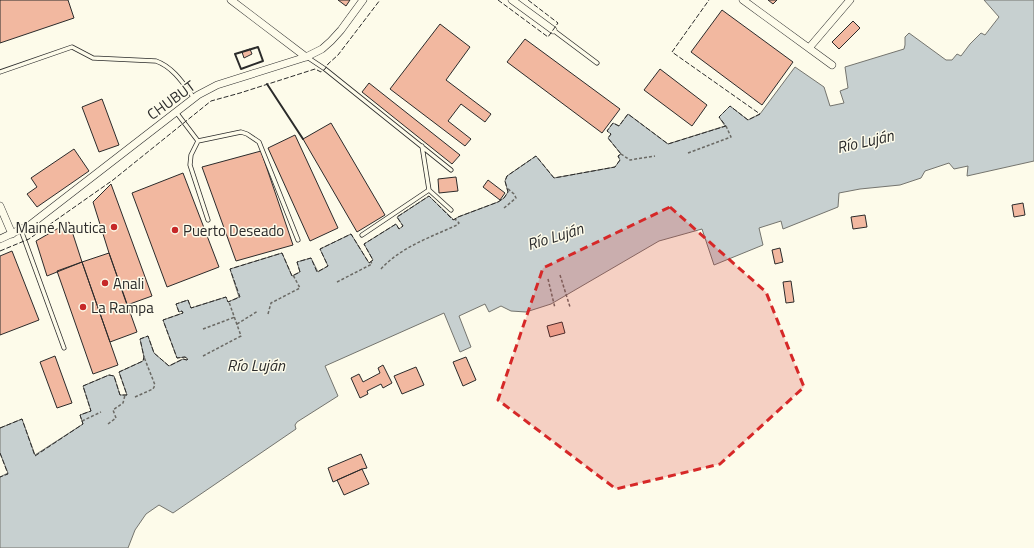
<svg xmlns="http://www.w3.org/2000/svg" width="1034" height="548" viewBox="0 0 1034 548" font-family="'Titillium Web',sans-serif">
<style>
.water{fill:#c7d0d0;stroke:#74746e}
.building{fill:#f2b8a0;stroke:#2b2b2b}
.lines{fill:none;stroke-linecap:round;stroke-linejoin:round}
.service-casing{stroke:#2b2b2b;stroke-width:5}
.minor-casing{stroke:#2b2b2b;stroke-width:8}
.path{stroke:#6a6964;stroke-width:1.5;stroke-dasharray:3 2;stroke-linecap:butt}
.service{stroke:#fdfbea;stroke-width:3.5}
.minor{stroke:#fdfbea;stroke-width:7}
.fence{stroke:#2b2b2b;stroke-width:1;stroke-dasharray:5 2;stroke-linecap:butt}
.wall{stroke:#2b2b2b;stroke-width:2}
.marked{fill:#d62828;fill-opacity:0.2;stroke:#d62828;stroke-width:3;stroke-dasharray:8 5;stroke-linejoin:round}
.poi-dot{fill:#c62828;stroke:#fdfbea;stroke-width:1.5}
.labels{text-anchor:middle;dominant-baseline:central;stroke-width:3;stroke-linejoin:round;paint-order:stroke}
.street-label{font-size:15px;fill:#2b2b2b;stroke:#fdfbea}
.poi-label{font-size:15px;fill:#2b2b2b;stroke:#fdfbea;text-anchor:start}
.water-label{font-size:16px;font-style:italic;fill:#2b2b2b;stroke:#fdfbea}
</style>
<rect width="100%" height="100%" fill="#fdfbea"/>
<path class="water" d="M984 0H1034V161L967 176 968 166 954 169 949 163 925 171 921 178 900 185 860 189 839 193 838 207 783 229 781 221 759 228 763 245 714 265 702 229 659 241 551 304 526 312 511 311 501 306 489 312 485 304 459 316 471 347 460 352 444 313 325 366 338 396 297 422 295 425 296 429 173 513 159 505 146 514 135 530 128 548H0V477L8 473 0 453V428L22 419 35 455 83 424 80 415 91 411 83 386 109 375 114 376 120 395H127L119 372 143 361 144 357 140 339 148 336 154 353 169 366 183 359 187 360 188 359 185 357 177 358 163 320 183 313 182 311 179 312 176 304 188 300 191 308 226 297 228 302 239 297 230 269 282 253 292 276 300 272 297 262 311 258 318 272 328 266 320 249 351 234 369 263 373 260 364 244 396 224 399 229 403 226 397 217 429 196 454 220 458 217 498 202 504 198 508 192 505 181 507 176 536 156 554 178 615 167 620 160 618 156 621 154 608 138 611 134 607 131 613 123 619 126 628 114 668 144 725 126 719 117 730 106 748 120 760 114 795 67 824 87 830 106 844 103 840 91 848 88 845 67 904 49 905 45V37L909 33 946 60H952L957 54 961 56 970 44 981 33 985 35 999 17Z"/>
<path class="building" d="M0 0H68L74 18 0 43Z
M338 0H350L346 6Z
M768 0H777L773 4Z
M722 10 793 62 762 105 691 52Z
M853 21 860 28 839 49 832 42Z
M440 24 470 47 446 80 491 114 485 122 461 104 448 121 471 139 465 146 390 89Z
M525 39 620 109 602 133 507 62Z
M250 49 252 54 244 58 242 52Z
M660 69 707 105 692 126 644 90Z
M369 83 460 155 452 164 362 92Z
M102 99 119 145 99 152 82 107Z
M331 123 385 215 357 232 303 139Z
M295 135 338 228 310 241 268 148Z
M74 149 89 171 37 207 27 194 37 187 31 178Z
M261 151 293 245 236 261 202 167Z
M183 173 219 267 167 287 132 193Z
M456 177 458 191 439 193 438 179Z
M488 180 505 193 500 200 483 187Z
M111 184 152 296 127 305 109 253 93 202Z
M1023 203 1025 215 1014 217 1012 205Z
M865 215 867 227 853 229 851 217Z
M69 222 82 262 47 276 36 241Z
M780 248 783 262 775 264 772 250Z
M12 251 39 320 0 335V256Z
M109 253 137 332 110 342 82 262Z
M82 262 118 365 93 374 57 271Z
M791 281 794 302 786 303 783 282Z
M562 322 565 333 550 337 547 326Z
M55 356 72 403 57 408 40 362Z
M466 357 476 380 463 386 453 362Z
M383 365 392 383 383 388 381 384 367 391 368 394 360 398 351 378 359 374 363 382 380 373 378 368Z
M416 367 424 385 402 394 394 376Z
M361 454 367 468 362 469 333 482 328 468Z
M362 469 369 484 344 495 337 480Z"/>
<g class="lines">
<g class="service-casing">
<path id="service" d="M553 30 597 63
M307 57 325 69 451 170
M0 72 72 47 93 58 156 61C173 67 183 83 194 98
M176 112 198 141
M422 146 429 190 451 210
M208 220 190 165 191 155 198 141 241 132 247 134 259 142 298 240
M21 230 64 348
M362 235 429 190"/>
</g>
<g class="minor-casing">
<path id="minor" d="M231 0 306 57
M512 0 553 30
M743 0 832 65
M809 48 850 0
M0 206 12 234
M0 239 30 225 198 95 217 85 306 57 322 49 331 41 341 30 363 0"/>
</g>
<path class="path" d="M688 153 731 137 726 126
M621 154 630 160 655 156
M504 208 516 198 514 194 507 188
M381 269C401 247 431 237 457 225L459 223 455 219
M560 275 570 307
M548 279 555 308
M337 282 372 264 371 262
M268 314 271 303 300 288 293 275
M237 324 258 311
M203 329 235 317
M203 356 241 336 229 302
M135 397 153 389 155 385 144 357
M82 421 101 412
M108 424 116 418 113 410 123 403 125 395"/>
<use href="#service" class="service"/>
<use href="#minor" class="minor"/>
<path class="fence" d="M498 0 548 37 558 23 528 0
M0 251 29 239 113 180 211 101 240 93 315 69 321 72 325 69 328 64 338 55 380 0
M0 428 22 419 35 456 83 424 80 415 91 411 83 386 109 375 114 376 120 395H127L119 372 143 361 144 357 140 339 148 336 154 353 169 366 183 359 187 360 188 359 185 357 177 358 163 320 183 313 182 311 179 312 176 304 188 300 191 308 226 297 228 302 240 297 230 269 282 253 292 276 300 272 297 262 311 258 317 272 328 266 320 249 351 234 369 263 373 260 364 244 396 224 399 229 403 226 397 217 429 196 453 220 458 217 498 202 504 198 508 192 505 181 507 176 536 156 554 178 615 167 620 160 618 156 621 154 608 138 611 134 607 131 613 123 619 126 628 114 668 144 726 126 719 117 730 106 748 120 760 114 672 52 709 0
M0 453 8 474 0 477"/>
<path class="wall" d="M258 47 263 61 241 69 235 54Z
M267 84 303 139"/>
</g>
<path class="marked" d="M670 207 766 292 804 387 720 464 616 489 498 400 543 268Z"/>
<g class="poi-dot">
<circle cx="114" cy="227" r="4"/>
<circle cx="175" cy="230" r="4"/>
<circle cx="105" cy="283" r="4"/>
<circle cx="83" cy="307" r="4"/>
</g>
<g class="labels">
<g class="street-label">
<text transform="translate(171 100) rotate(-36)">CHUBUT</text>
</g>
<g class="poi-label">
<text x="106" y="227" text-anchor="end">Maine Nautica</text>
<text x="183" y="230">Puerto Deseado</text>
<text x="113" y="283">Anali</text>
<text x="91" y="307">La Rampa</text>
</g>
<g class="water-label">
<text transform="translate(865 141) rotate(-13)">Río Luján</text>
<text transform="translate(555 236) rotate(-17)">Río Luján</text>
<text x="256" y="365">Río Luján</text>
</g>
</g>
</svg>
